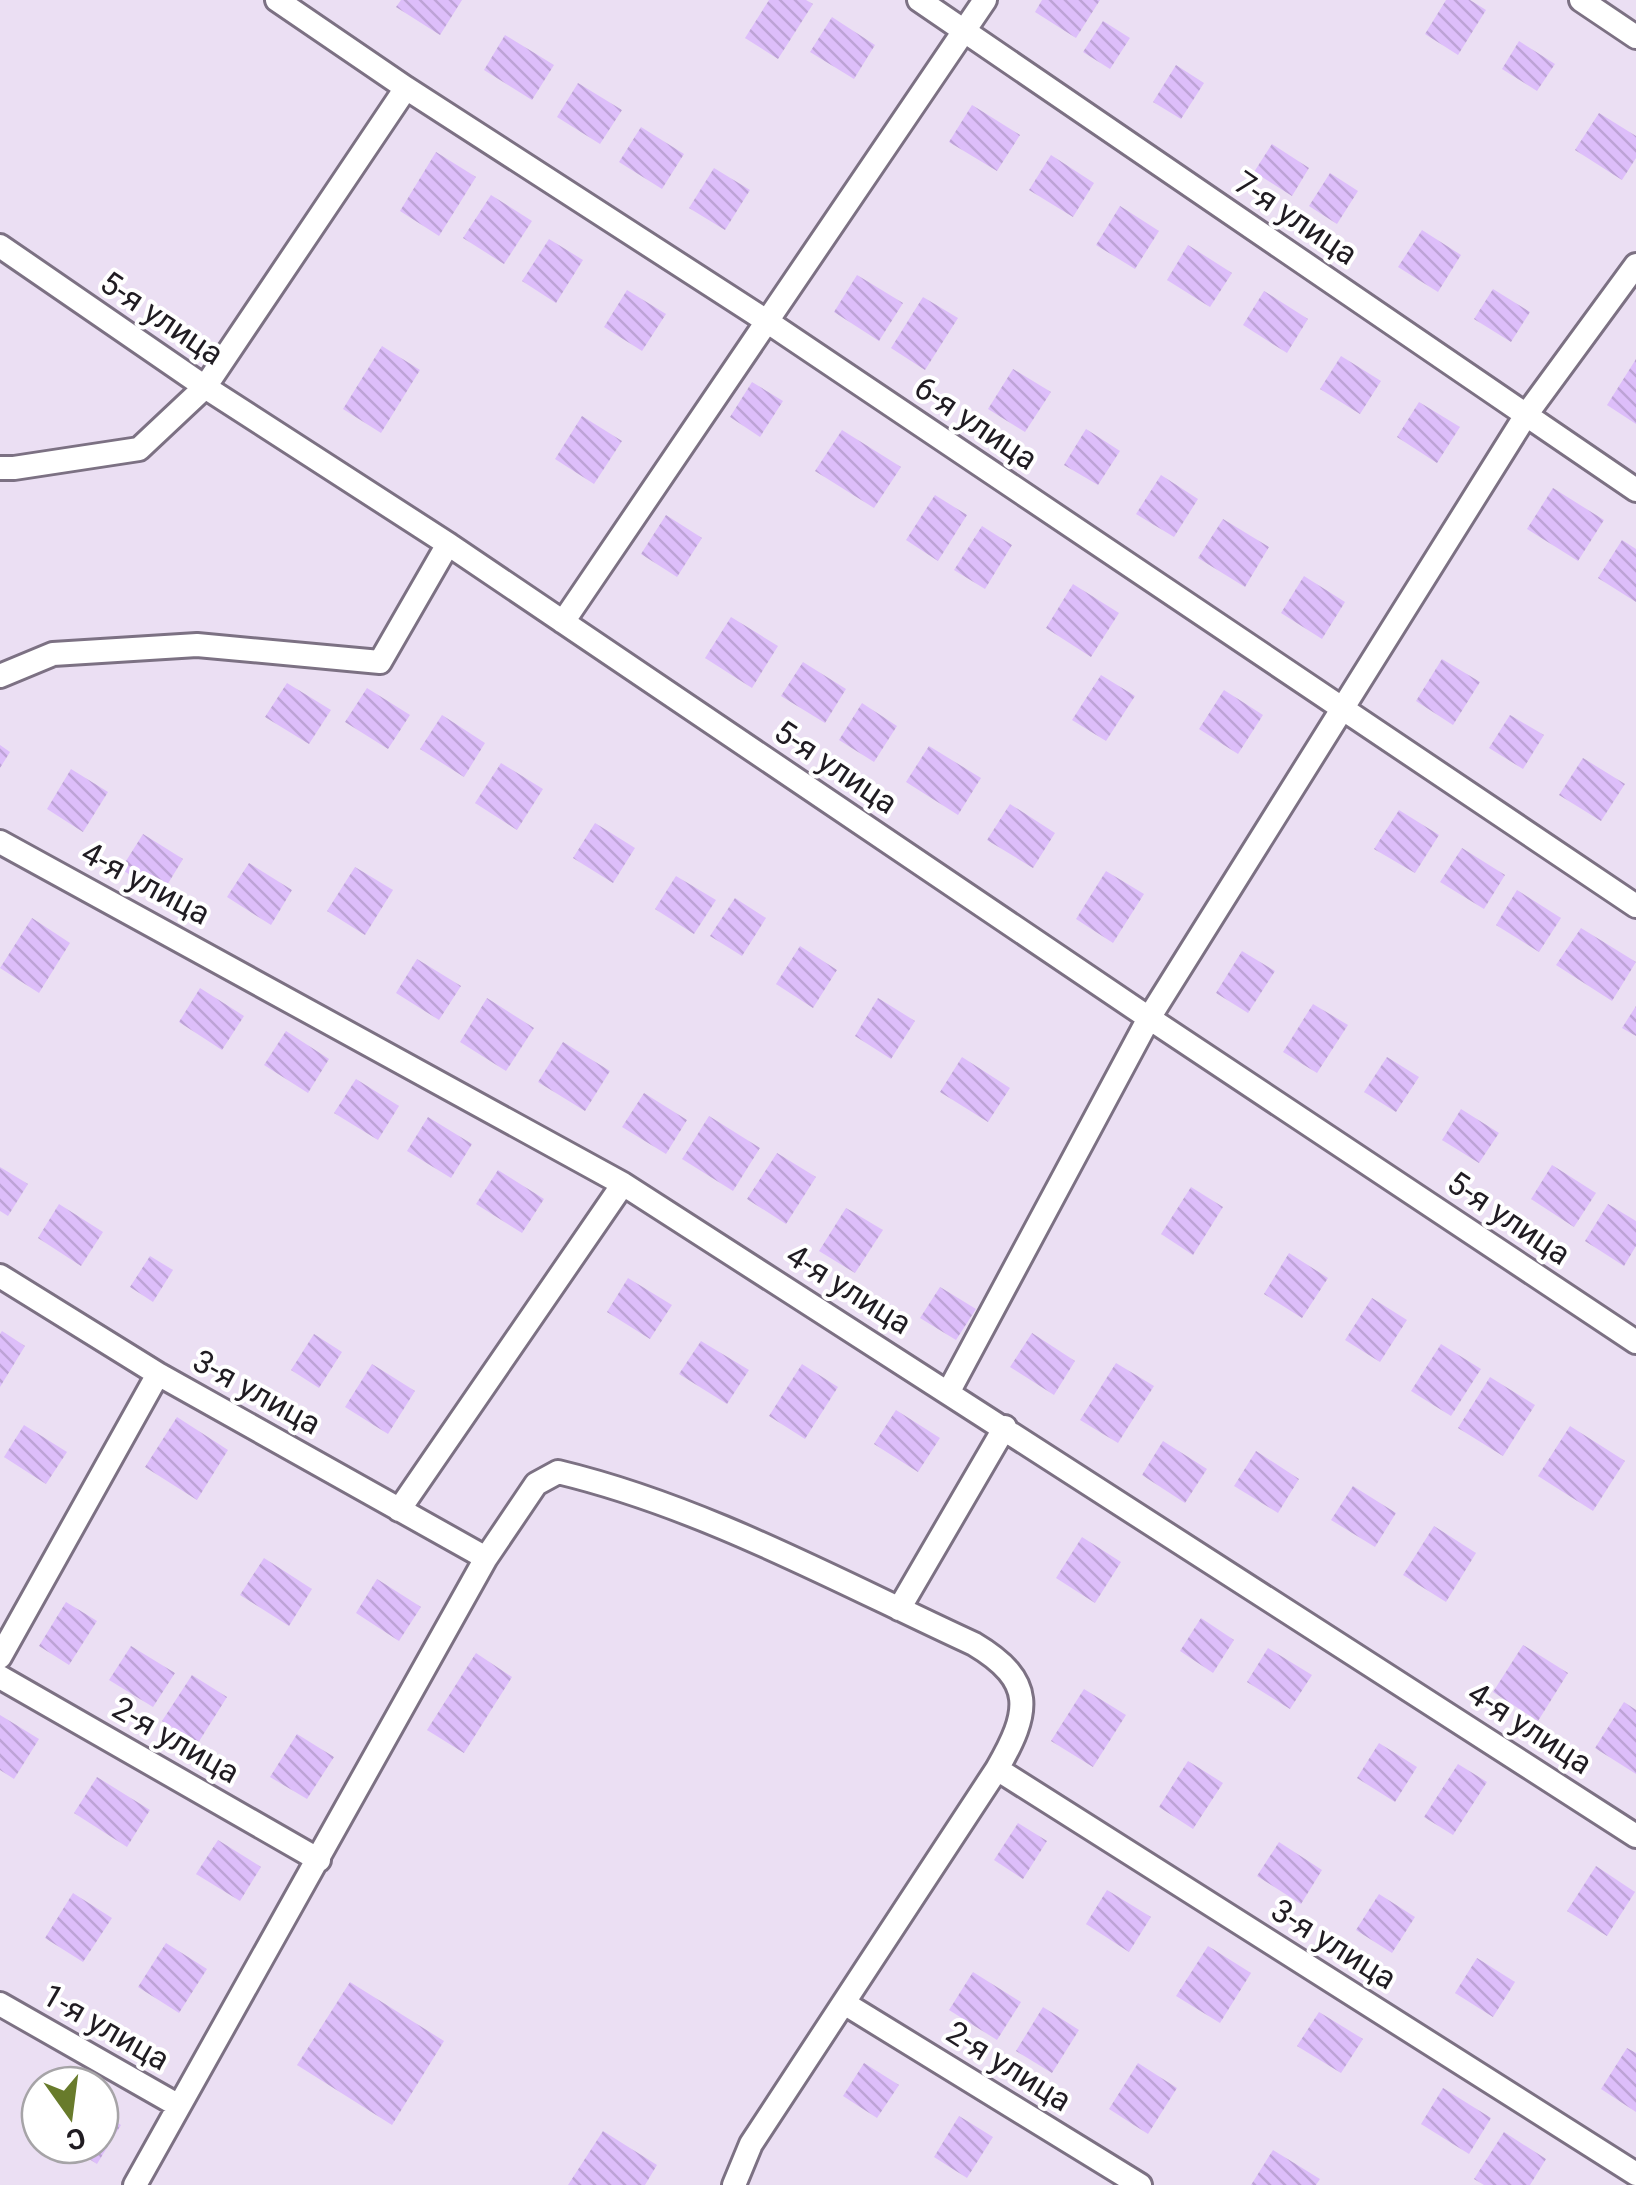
<svg xmlns="http://www.w3.org/2000/svg" width="1636" height="2185" viewBox="0 0 1636 2185" font-family="Roboto,sans-serif">
<style>
.building{fill:url(#building-back-hatch)}
.lines{fill:none;stroke-linecap:round;stroke-linejoin:round}
.minor-casing{stroke:#7c7183;stroke-width:28}
.minor{stroke:#fff;stroke-width:22}
.labels{text-anchor:middle;dominant-baseline:central;stroke-width:8;stroke-linejoin:round;paint-order:stroke}
.street-label{font-size:32px;fill:#201c22;stroke:#fff}
</style>
<defs>
<pattern id="building-back-hatch" width="6" height="6" patternUnits="userSpaceOnUse" patternTransform="scale(2.5)"><rect width="6" height="6" fill="#ddbefa"/><path d="M-1 5l2 2M0 0l6 6M5-1l2 2" fill="none" stroke="#bda3d6"/></pattern>
</defs>
<rect width="100%" height="100%" fill="#ebdff3"/>
<path class="building" d="M401 0H462L440 35 396 7Z
M769 0H806L813 4 778 59 745 38Z
M1042 0H1100L1076 38 1035 12Z
M1446 0H1470L1486 10 1458 55 1425 34Z
M832 17 875 45 854 79 810 52Z
M1103 21 1130 38 1110 69 1083 52Z
M505 35 554 65 532 100 484 70Z
M1519 41 1555 64 1537 91 1502 69Z
M1176 65 1204 83 1181 119 1153 102Z
M578 83 622 110 600 144 557 117Z
M972 105 1020 135 997 171 949 142Z
M1599 113 1636 136V158L1622 180 1575 150Z
M641 127 684 154 662 189 619 162Z
M1272 144 1309 168 1292 196 1254 172Z
M436 152 476 177 439 236 400 211Z
M1051 155 1094 183 1073 217 1029 190Z
M714 168 750 190 725 230 689 208Z
M1330 173 1358 191 1337 224 1309 206Z
M491 195 532 221 504 264 463 238Z
M1120 206 1159 231 1135 269 1096 245Z
M1422 230 1461 255 1438 292 1398 267Z
M549 239 583 260 556 303 522 281Z
M1188 245 1232 273 1210 307 1167 280Z
M857 275 903 303 879 341 834 312Z
M1493 289 1530 312 1511 342 1474 319Z
M627 290 666 314 642 351 604 327Z
M1264 291 1308 319 1287 353 1243 325Z
M923 297 958 318 925 370 891 348Z
M382 346 420 370 381 433 343 409Z
M1341 356 1381 381 1360 414 1320 389Z
M1636 359V424L1607 405Z
M1013 369 1051 392 1025 432 988 409Z
M752 382 783 401 760 437 730 417Z
M1419 402 1460 427 1437 463 1397 437Z
M582 416 622 441 594 484 555 459Z
M1086 429 1120 451 1098 485 1064 465Z
M842 430 901 467 874 508 815 471Z
M1161 475 1198 499 1174 537 1136 514Z
M1553 488 1604 520 1578 561 1527 529Z
M935 495 967 515 938 561 906 540Z
M666 515 702 538 677 577 641 554Z
M1223 519 1269 547 1245 587 1198 558Z
M982 526 1012 545 985 589 954 570Z
M1622 540 1636 549V602L1598 578Z
M1304 576 1345 602 1322 639 1281 613Z
M1073 584 1119 613 1091 657 1046 628Z
M731 617 778 646 752 688 705 658Z
M1442 659 1480 682 1453 725 1416 701Z
M803 662 846 689 825 723 781 696Z
M1101 675 1135 696 1106 741 1072 720Z
M287 683 331 710 309 744 265 717Z
M367 688 410 715 388 749 345 722Z
M1224 690 1263 715 1238 754 1199 729Z
M862 703 897 726 874 762 839 740Z
M442 715 485 743 464 777 420 749Z
M1510 715 1544 735 1523 769 1489 748Z
M0 745 10 752 0 768Z
M929 746 981 778 958 815 906 782Z
M1583 758 1625 784 1601 821 1559 795Z
M501 763 543 789 517 830 475 803Z
M71 769 108 792 83 832 47 809Z
M1010 804 1055 833 1033 868 987 840Z
M1399 810 1439 835 1415 873 1374 849Z
M595 823 635 848 613 883 573 858Z
M143 834 183 859 161 895 121 869Z
M1462 848 1505 875 1484 909 1440 882Z
M249 863 292 890 271 925 227 897Z
M355 867 393 890 365 935 327 911Z
M1106 871 1144 894 1113 943 1076 919Z
M676 876 716 900 694 934 655 909Z
M1517 890 1561 918 1539 952 1496 925Z
M735 898 766 918 742 956 710 936Z
M32 918 70 943 39 993 0 968Z
M1581 928 1636 962 1612 1001 1556 965Z
M800 946 837 970 813 1008 776 984Z
M1242 951 1275 971 1248 1013 1216 993Z
M417 959 461 986 439 1020 396 993Z
M200 988 244 1016 222 1050 179 1022Z
M487 998 534 1028 506 1071 460 1042Z
M878 998 915 1021 891 1059 855 1036Z
M1313 1004 1348 1025 1317 1073 1283 1052Z
M1636 1006V1036L1622 1028Z
M286 1031 329 1059 308 1093 264 1065Z
M563 1042 610 1071 585 1111 538 1082Z
M962 1057 1010 1088 988 1122 940 1092Z
M1387 1057 1419 1077 1396 1112 1364 1092Z
M356 1079 399 1106 378 1140 334 1113Z
M644 1093 687 1120 666 1154 622 1127Z
M1461 1109 1499 1133 1479 1163 1442 1140Z
M709 1116 760 1148 733 1191 682 1159Z
M428 1117 472 1144 451 1178 407 1151Z
M777 1153 816 1177 786 1224 747 1199Z
M1552 1165 1596 1193 1574 1227 1531 1199Z
M0 1167 28 1184 8 1216 0 1211Z
M498 1170 544 1199 522 1233 476 1204Z
M1191 1187 1223 1207 1193 1255 1161 1234Z
M59 1204 103 1232 81 1266 38 1238Z
M1608 1204 1636 1221V1246L1624 1266 1585 1241Z
M846 1208 883 1230 855 1273 819 1251Z
M1289 1253 1328 1278 1302 1318 1264 1294Z
M150 1256 173 1270 153 1302 130 1287Z
M628 1278 672 1305 650 1339 607 1312Z
M940 1287 976 1309 956 1340 920 1318Z
M1372 1298 1407 1320 1380 1362 1345 1340Z
M2 1331 25 1346 0 1387V1334Z
M1032 1333 1075 1361 1054 1395 1010 1367Z
M314 1334 342 1352 319 1388 291 1370Z
M701 1341 749 1370 727 1404 679 1374Z
M1441 1344 1481 1369 1451 1416 1411 1391Z
M1116 1363 1154 1386 1118 1443 1080 1420Z
M372 1364 415 1391 388 1434 345 1407Z
M802 1364 838 1387 805 1439 769 1416Z
M1490 1377 1535 1405 1503 1456 1458 1428Z
M896 1410 940 1438 918 1472 874 1444Z
M177 1417 228 1450 197 1500 145 1467Z
M24 1425 67 1452 46 1484 4 1457Z
M1570 1426 1625 1461 1593 1511 1538 1476Z
M1163 1441 1207 1469 1185 1503 1142 1475Z
M1256 1451 1299 1479 1278 1513 1234 1486Z
M1353 1486 1396 1513 1375 1547 1331 1520Z
M1434 1526 1476 1553 1446 1602 1403 1575Z
M1082 1537 1121 1562 1095 1603 1056 1578Z
M264 1558 312 1589 289 1626 240 1595Z
M377 1579 421 1607 399 1641 356 1613Z
M66 1602 97 1621 69 1665 39 1646Z
M1201 1618 1234 1640 1213 1673 1180 1651Z
M1523 1645 1568 1673 1538 1721 1493 1692Z
M131 1646 175 1673 153 1707 109 1680Z
M1268 1648 1312 1675 1290 1709 1247 1682Z
M476 1653 512 1677 464 1753 427 1730Z
M192 1675 227 1697 198 1743 162 1721Z
M1084 1689 1126 1715 1093 1767 1051 1741Z
M1624 1702 1636 1710V1774L1595 1748Z
M0 1715 39 1739 14 1779 0 1770Z
M297 1734 334 1757 307 1799 270 1777Z
M1379 1743 1417 1767 1395 1802 1357 1778Z
M1188 1761 1223 1783 1193 1829 1159 1807Z
M1458 1764 1487 1782 1453 1835 1424 1817Z
M97 1777 150 1810 127 1847 74 1813Z
M1018 1823 1047 1841 1023 1879 994 1860Z
M218 1840 261 1867 240 1901 196 1874Z
M1279 1842 1322 1870 1301 1904 1257 1876Z
M1596 1866 1635 1892 1607 1936 1567 1911Z
M1107 1890 1151 1917 1129 1952 1086 1924Z
M73 1893 112 1918 83 1962 45 1938Z
M1379 1894 1415 1917 1392 1953 1356 1930Z
M166 1943 207 1969 179 2013 138 1987Z
M1208 1946 1251 1973 1220 2023 1176 1996Z
M1477 1958 1515 1982 1493 2017 1455 1993Z
M973 1972 1021 2002 997 2040 949 2010Z
M350 1982 444 2041 392 2125 297 2065Z
M1043 2007 1079 2030 1052 2073 1016 2051Z
M1319 2012 1363 2039 1341 2073 1297 2046Z
M1627 2048 1636 2053V2112L1601 2089Z
M864 2063 899 2085 877 2118 843 2096Z
M1138 2063 1177 2088 1148 2134 1109 2109Z
M1443 2088 1491 2118 1469 2154 1421 2124Z
M100 2112 121 2125 97 2164 67 2145H100Z
M959 2116 993 2137 967 2178 934 2157Z
M603 2131 657 2165 645 2185H568Z
M1504 2132 1546 2159 1530 2185H1484L1474 2179Z
M1273 2150 1320 2179 1316 2185H1251Z"/>
<g class="lines">
<g class="minor-casing">
<path id="minor" d="M277 0 406 88 765 320 1636 906
M919 0 1636 490
M1581 0 1636 37
M0 246 205 387 448 544 1149 1018 1636 1342
M0 468H14L139 449 205 387 406 88
M563 622 985 0
M0 676 53 654 197 645 380 662 448 544
M0 842 623 1184 1636 1836
M0 1276 158 1374 486 1558
M949 1391 1149 1018 1526 415 1636 265
M399 1510 623 1184
M899 1609 1005 1427
M0 1657 158 1374
M0 1677 319 1860
M997 1769 1636 2174
M844 2003 1140 2185
M0 2004 179 2106
M135 2185 486 1558 536 1484 558 1472C704 1507 839 1582 974 1644 1036 1681 1030 1712 997 1769L751 2144 734 2185"/>
</g>
<use href="#minor" class="minor"/>
</g>
<g class="labels">
<g class="street-label">
<text transform="translate(1296 218) rotate(34)">7-я улица</text>
<text transform="translate(162 318) rotate(34)">5-я улица</text>
<text transform="translate(976 423) rotate(34)">6-я улица</text>
<text transform="translate(836 767) rotate(34)">5-я улица</text>
<text transform="translate(146 883) rotate(28)">4-я улица</text>
<text transform="translate(1509 1218) rotate(34)">5-я улица</text>
<text transform="translate(849 1289) rotate(32)">4-я улица</text>
<text transform="translate(257 1392) rotate(29)">3-я улица</text>
<text transform="translate(1530 1728) rotate(33)">4-я улица</text>
<text transform="translate(176 1740) rotate(30)">2-я улица</text>
<text transform="translate(1334 1944) rotate(32)">3-я улица</text>
<text transform="translate(106 2027) rotate(30)">1-я улица</text>
<text transform="translate(1009 2066) rotate(32)">2-я улица</text>
</g>
</g>
<g transform="translate(70 2115) rotate(166)"><circle r="48" fill="#ffffff" stroke="#a6a4a7" stroke-width="2.5"/>
<path d="M0-8L18 38L0 25L-18 38Z" fill="#687b2b"/>
<text y="-15" font-size="28" font-weight="bold" text-anchor="middle" fill="#201c22">С</text>
</g>
</svg>
